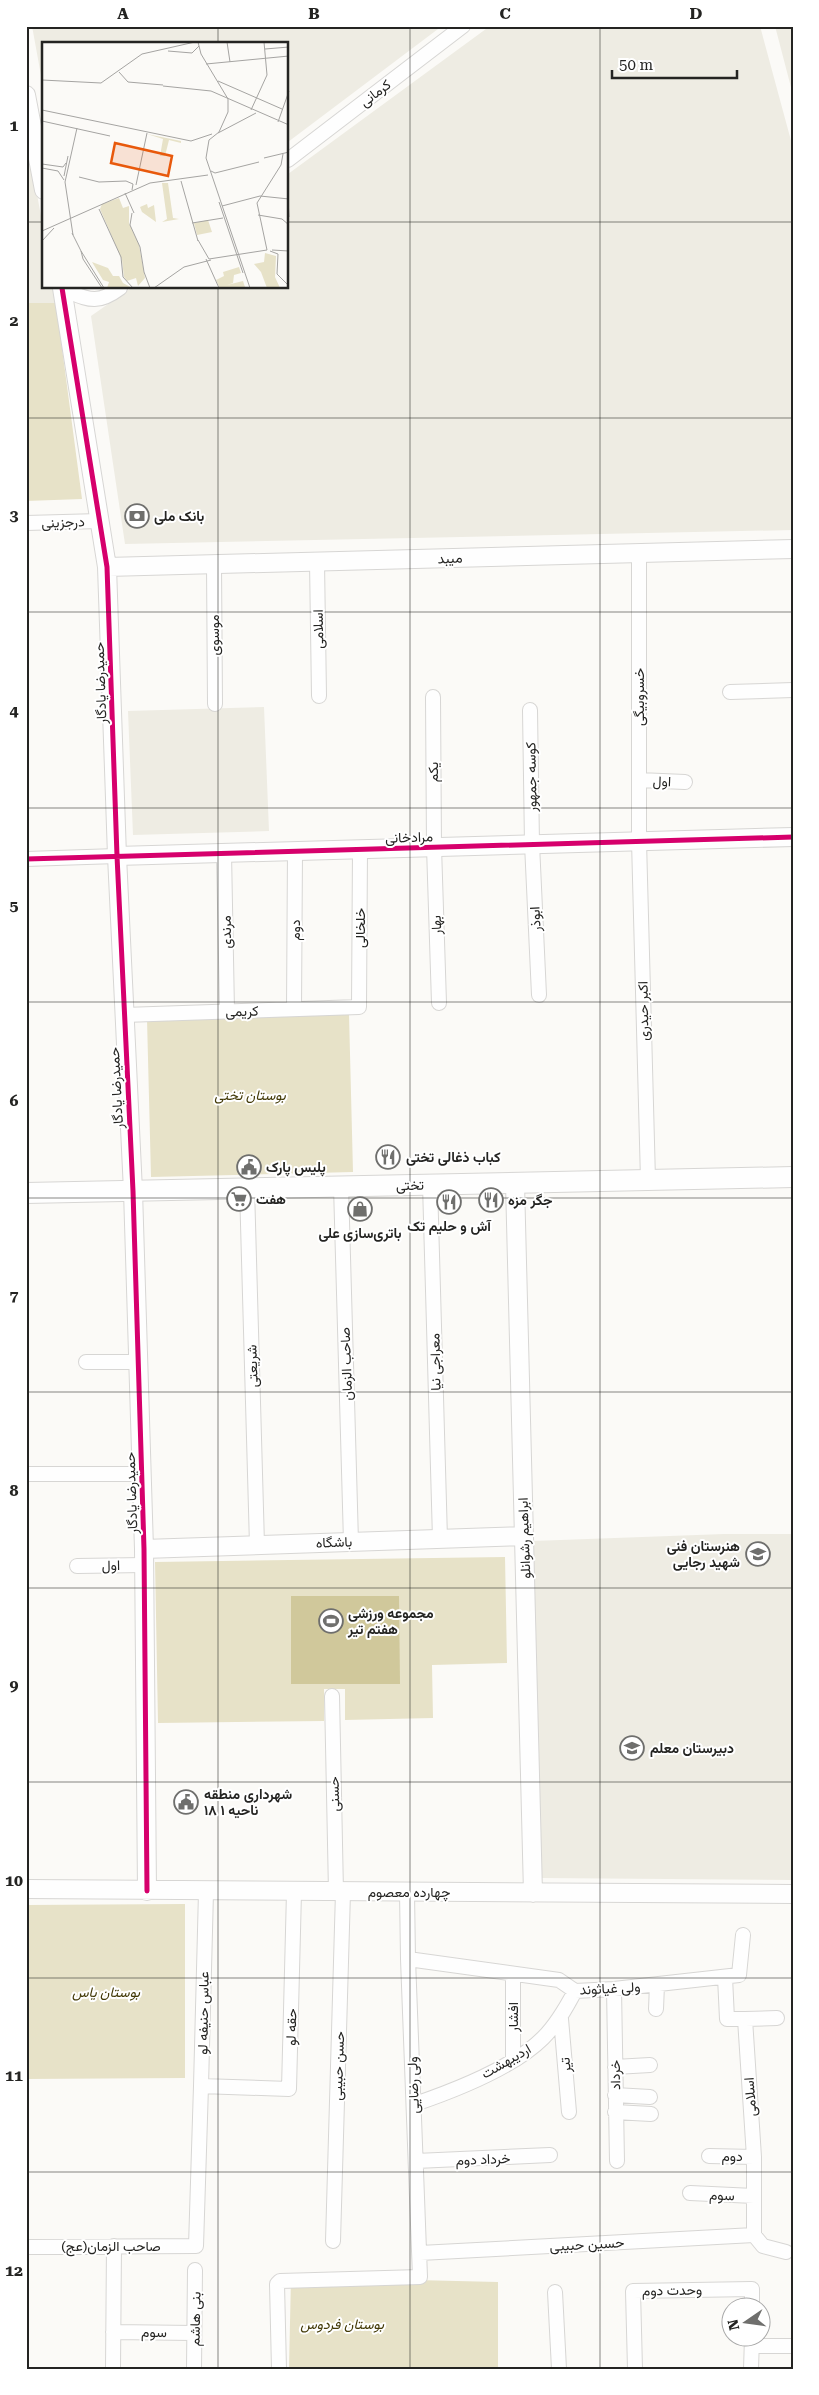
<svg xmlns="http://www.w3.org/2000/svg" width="819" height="2395" viewBox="0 0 819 2395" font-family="'Roboto Serif',Vazirmatn,serif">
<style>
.built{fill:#eeece3}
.green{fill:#e7e2c8}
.water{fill:#d0c89b}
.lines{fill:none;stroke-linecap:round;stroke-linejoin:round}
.minor-casing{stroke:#d7d6d4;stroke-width:16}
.tertiary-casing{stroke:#d7d6d4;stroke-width:20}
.secondary-casing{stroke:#d7d6d4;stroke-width:22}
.minor{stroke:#fefefe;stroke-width:14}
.tertiary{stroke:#fefefe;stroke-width:18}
.secondary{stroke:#fefefe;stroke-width:20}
.cycleway-casing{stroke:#fff;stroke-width:8}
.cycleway{stroke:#d6006c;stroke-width:5}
.grid{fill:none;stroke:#242422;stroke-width:1;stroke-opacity:0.55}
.labels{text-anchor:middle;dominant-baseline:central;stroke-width:4;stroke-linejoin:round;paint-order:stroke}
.street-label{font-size:14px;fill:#242422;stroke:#fff}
.poi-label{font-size:14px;font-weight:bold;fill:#242422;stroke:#fff;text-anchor:start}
.park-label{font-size:14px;font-style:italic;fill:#423906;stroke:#fff}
.inset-road{fill:none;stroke:#a5a4a2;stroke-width:1}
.view{fill:#e8590c;fill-opacity:0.15;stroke:#e8590c;stroke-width:2.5}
.inset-edge{fill:none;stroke:#242422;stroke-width:2.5}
.neatline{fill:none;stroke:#242422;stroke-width:2}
.grid-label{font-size:16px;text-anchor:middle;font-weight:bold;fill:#242422}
</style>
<rect width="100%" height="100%" fill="#fbfaf7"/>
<path class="built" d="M32 26H442L288 142V44H44V92Z
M490 26H760L793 148V530L125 544 91 316 131 288H288V174Z
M775 26H793V95Z
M26 133 44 233V288H53L56 303H26Z
M264 707 269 831 133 835 128 711Z
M724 1534H793V1880L540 1878 533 1541Z"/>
<path class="green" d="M26 303H56L82 499 26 501Z
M349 1014 353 1172 151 1177 147 1019Z
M505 1557 507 1663 432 1665 433 1718 345 1720V1689H324V1721L158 1723 155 1562Z
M185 1904V2078L26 2079V1905Z
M291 2277 498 2282V2369H289Z"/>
<path class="water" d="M291 1596H399L400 1684H291Z"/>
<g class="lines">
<g class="minor-casing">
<path id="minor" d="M288 160 463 26
M62 289C88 299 96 306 120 288
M26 523 100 521
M639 552V841L648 1180
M317 562 319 696
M214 565 215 704
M730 692 793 690
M433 697 434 847 439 1003
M530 710 532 844 539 995
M639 780 685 782
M224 853 227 1011
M26 859 117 856
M294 1009 295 851
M124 1015 359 1007 360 849
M430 1184 440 1539
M341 1186 351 1542
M247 1188 257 1545
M86 1362H137
M26 1474H142
M77 1566 144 1565
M332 1696 336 1892
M206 1892 201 2086 289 2089 294 1892
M408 1959 559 1980 575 1991 614 1989 739 1975 743 1935
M725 1977 727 2019H745L754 2157V2235
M614 1989 617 2161
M656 2009 657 1985
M561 2019 569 2112
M745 2019 777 2018
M513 2060V1974
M615 2067 650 2065
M615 2095 650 2097
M415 2104C453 2091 514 2067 543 2038 557 2024 566 2008 575 1991
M615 2112 651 2114
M709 2156 754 2157
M416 2161 550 2155
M690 2193 754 2196
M754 2235 763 2246 786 2252
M333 2241 343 1892
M26 2247 196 2246 201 2086
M420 2253 754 2235
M555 2292 559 2369
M113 2332 194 2333
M752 2346H793
M113 2369 114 2246
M194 2369 195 2270
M279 2369 277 2284 280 2281 420 2277 408 1959 407 1892
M635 2369 633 2291 752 2289V2308
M751 2369 752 2338"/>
</g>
<g class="tertiary-casing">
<path id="tertiary" d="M26 95 44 190
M62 288 107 567 117 856 133 1191 144 1549 147 1891
M107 567 793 549
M117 856 793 837
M515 1183 533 1893
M144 1549 524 1536
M26 1889 793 1894"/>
</g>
<g class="secondary-casing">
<path id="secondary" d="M26 1193 793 1177"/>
</g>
<use href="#minor" class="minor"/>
<use href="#tertiary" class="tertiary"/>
<use href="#secondary" class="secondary"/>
<g class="cycleway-casing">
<path id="cycleway" d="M62 288 107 567 117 856 133 1191 144 1549 147 1891
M26 859 793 837"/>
</g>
<use href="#cycleway" class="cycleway"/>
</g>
<path class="grid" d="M218 26V44M410 26V2369M600 26V2369M26 222H44M288 222H793M218 288V2369M26 418H793M26 612H793M26 808H793M26 1002H793M26 1198H793M26 1392H793M26 1588H793M26 1782H793M26 1978H793M26 2172H793"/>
<defs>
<g id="bank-ring" transform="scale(1.25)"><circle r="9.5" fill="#fff" stroke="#6f6f6d" stroke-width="1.5"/><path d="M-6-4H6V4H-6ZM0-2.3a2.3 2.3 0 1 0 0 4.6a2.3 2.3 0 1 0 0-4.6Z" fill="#6f6f6d"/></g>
<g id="restaurant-ring" transform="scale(1.25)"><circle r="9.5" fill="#fff" stroke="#6f6f6d" stroke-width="1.5"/><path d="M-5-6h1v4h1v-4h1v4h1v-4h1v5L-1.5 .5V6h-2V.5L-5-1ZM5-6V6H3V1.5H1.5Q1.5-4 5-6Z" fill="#6f6f6d"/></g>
<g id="civic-ring" transform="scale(1.25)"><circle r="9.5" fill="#fff" stroke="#6f6f6d" stroke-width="1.5"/><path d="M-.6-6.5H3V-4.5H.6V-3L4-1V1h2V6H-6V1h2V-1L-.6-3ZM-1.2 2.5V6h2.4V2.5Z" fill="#6f6f6d"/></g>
<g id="supermarket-ring" transform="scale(1.25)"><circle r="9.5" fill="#fff" stroke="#6f6f6d" stroke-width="1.5"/><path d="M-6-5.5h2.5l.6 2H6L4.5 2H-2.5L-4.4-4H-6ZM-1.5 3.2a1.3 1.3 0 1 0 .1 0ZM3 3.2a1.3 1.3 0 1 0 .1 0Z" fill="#6f6f6d"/></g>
<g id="shop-ring" transform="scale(1.25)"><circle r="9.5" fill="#fff" stroke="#6f6f6d" stroke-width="1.5"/><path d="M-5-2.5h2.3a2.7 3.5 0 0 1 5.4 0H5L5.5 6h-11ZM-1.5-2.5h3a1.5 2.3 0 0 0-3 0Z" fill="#6f6f6d"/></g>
<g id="school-ring" transform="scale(1.25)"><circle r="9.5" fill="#fff" stroke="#6f6f6d" stroke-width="1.5"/><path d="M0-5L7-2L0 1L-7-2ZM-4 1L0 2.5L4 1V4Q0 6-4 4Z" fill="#6f6f6d"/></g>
<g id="stadium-ring" transform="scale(1.25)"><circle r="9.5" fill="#fff" stroke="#6f6f6d" stroke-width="1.5"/><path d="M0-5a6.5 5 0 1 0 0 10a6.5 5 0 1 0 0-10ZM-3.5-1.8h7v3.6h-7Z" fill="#6f6f6d"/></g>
</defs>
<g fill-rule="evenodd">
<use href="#bank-ring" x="137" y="516"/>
<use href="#restaurant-ring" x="388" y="1157"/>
<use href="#civic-ring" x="249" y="1167"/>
<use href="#supermarket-ring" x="239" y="1199"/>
<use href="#restaurant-ring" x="491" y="1200"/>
<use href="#restaurant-ring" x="449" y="1202"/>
<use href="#shop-ring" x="360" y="1209"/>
<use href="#school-ring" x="758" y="1554"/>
<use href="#stadium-ring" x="331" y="1621"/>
<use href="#school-ring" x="632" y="1748"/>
<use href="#civic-ring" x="186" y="1802"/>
</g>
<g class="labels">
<g class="street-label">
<text transform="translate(375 93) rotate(-37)">کرمانی</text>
<text transform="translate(63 522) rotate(-2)">درجزینی</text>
<text transform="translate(450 558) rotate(-2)">میبد</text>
<text transform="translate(318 629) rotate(-91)">اسلامی</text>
<text transform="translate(214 635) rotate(-90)">موسوی</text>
<text transform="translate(100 683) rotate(-92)">حمیدرضا یادگار</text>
<text transform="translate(639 697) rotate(-90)">خسروبیگی</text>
<text transform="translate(433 772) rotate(-90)">یکم</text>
<text transform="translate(531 777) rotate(-91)">کوسه جمهور</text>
<text transform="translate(662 781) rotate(2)">اول</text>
<text transform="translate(409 837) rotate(-2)">مرادخانی</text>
<text transform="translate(535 919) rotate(-93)">ابوذر</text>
<text transform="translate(436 925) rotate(-92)">بهار</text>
<text transform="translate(360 928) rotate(-90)">خلخالی</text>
<text transform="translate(295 930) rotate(-89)">دوم</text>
<text transform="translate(226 932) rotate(-91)">مرندی</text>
<text transform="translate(242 1011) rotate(-2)">کریمی</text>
<text transform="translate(643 1011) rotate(-91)">اکبر حیدری</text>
<text transform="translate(116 1088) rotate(-93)">حمیدرضا یادگار</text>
<text transform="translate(410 1185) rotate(-1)">تختی</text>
<text transform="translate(435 1362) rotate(-91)">معراجی نیا</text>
<text transform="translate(346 1364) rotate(-92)">صاحب الزمان</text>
<text transform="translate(252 1366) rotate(-92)">شریعتی</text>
<text transform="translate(131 1493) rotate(-92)">حمیدرضا یادگار</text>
<text transform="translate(524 1538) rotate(-92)">ابراهیم رشوانلو</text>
<text transform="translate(334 1542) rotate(-2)">باشگاه</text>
<text transform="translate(111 1565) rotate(-1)">اول</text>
<text transform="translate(334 1794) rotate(-91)">حسنی</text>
<text x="409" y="1892">چهارده معصوم</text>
<text transform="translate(610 1988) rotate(-3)">ولی غیاثوند</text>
<text transform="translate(203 2013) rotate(-89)">عباس حنیفه لو</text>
<text transform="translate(513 2017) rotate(-90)">افشار</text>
<text transform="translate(291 2027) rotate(-89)">حقه لو</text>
<text transform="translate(506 2061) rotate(-30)">اردیبهشت</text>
<text transform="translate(565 2065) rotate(-95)">تیر</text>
<text transform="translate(338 2066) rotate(-88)">حسن حبیبی</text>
<text transform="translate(615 2075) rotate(-91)">خرداد</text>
<text transform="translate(413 2085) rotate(-92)">ولی رضایی</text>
<text transform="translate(750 2097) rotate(-94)">اسلامی</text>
<text x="732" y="2156">دوم</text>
<text transform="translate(483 2159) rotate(-2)">خرداد دوم</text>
<text transform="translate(722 2195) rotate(2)">سوم</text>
<text transform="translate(587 2244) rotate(-3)">حسین حبیبی</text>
<text x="111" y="2246">صاحب الزمان(عج)</text>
<text transform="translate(672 2290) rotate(-1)">وحدت دوم</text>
<text transform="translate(195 2319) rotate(-89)">بنی هاشم</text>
<text transform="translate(154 2332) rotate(1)">سوم</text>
</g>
<g class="poi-label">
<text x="154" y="516">بانک ملی</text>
<text x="406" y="1157">کباب ذغالی تختی</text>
<text x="266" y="1167">پلیس پارک</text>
<text x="256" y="1199">هفت</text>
<text x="508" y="1200">جگر مزه</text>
<text x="449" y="1226" text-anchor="middle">آش و حلیم تک</text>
<text x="360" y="1233" text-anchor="middle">باتری‌سازی علی</text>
<text x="740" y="1546" text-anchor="end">هنرستان فنی<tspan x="740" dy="16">شهید رجایی</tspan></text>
<text x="348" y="1613">مجموعه ورزشی<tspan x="348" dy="16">هفتم تیر</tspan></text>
<text x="650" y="1748">دبیرستان معلم</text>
<text x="204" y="1794">شهرداری منطقه<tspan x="204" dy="16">۱۸ ناحیه ۱</tspan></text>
</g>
<g class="park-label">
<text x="250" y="1095">بوستان تختی</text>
<text x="106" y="1992">بوستان یاس</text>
<text x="342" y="2324">بوستان فردوس</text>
</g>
</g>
<g transform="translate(42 42)">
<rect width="246" height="246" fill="#fbfaf7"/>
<path d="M105 92 139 99V101L127 98 123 114H118L121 97ZM120 141H126L131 176 137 177 120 180 125 177ZM77 156 81 166 87 164V181L97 203 103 236 96 244 94 236 85 239 82 235 80 218 58 167 60 162ZM105 162 106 166 112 163 114 180 100 170 98 165ZM166 178 170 190 155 193 152 181ZM223 211 234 214 233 235 238 246H225L219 230 212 222 222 220ZM50 220 66 226 71 234H77L81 241 90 246H65L67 240 61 238ZM197 225 199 231 192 233 191 241 185 243 201 239 203 245H177L174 238 182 234 181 230Z" fill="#e7e2c8"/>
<path class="inset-road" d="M156 0 159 12 186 57V70L177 90 167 98 164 116 208 246M185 0 188 20M223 7 247 5M126 9 150 11 157 4M164 22 247 14M77 30 86 40 121 43M0 38 59 41 100 12 153 0M176 39 240 67M121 44 169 49 247 83M0 68 149 99 170 92M209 68 225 33 222 0M0 79 68 94M236 80 247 49M176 91 214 71M222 116 247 110M0 122 21 125 24 121M0 126 16 129 22 138M169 129 173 131 217 120M22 134 26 114M37 135 57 140 84 139 91 142 90 148M139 139 156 199M94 143 105 91M83 151 92 171M246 157 247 175M177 160 201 231M180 164 218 154 247 157M57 167 79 215 81 235 91 246M90 171 88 183 98 205 102 230 108 246M216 173 240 177 247 183M150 181 181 176M0 189 108 141 166 133M30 191 39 209M31 193 23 140 35 86M156 198 167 217 225 208 215 161 239 123 241 112M0 199 12 186M230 208 247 209M228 209 236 212 235 232 245 242M164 217 177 246M60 246 41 217 39 209 62 246M112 246 142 225 169 218"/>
<path class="view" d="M73 101 130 114 126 134 69 121Z"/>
<rect width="246" height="246" class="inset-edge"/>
</g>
<rect width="819" height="2395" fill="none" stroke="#ffffff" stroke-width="55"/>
<g transform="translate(746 2322) rotate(257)"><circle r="24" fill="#ffffff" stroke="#a7a7a7"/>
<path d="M0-4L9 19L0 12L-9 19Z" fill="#6f6f6d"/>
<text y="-8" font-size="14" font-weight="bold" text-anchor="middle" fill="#242422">N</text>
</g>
<path d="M612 70v8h125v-8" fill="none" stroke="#242422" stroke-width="2.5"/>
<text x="619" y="70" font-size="15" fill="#242422" stroke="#ffffff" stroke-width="4" paint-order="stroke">50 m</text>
<rect x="28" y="28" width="764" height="2340" class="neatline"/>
<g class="grid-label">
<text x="123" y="19">A</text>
<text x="314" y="19">B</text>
<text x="505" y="19">C</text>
<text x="696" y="19">D</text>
<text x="14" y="131">1</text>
<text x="14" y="326">2</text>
<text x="14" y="521">3</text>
<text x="14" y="716">4</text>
<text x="14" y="911">5</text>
<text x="14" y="1106">6</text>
<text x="14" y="1301">7</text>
<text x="14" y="1496">8</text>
<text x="14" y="1691">9</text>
<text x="14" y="1886">10</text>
<text x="14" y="2081">11</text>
<text x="14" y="2276">12</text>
</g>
</svg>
